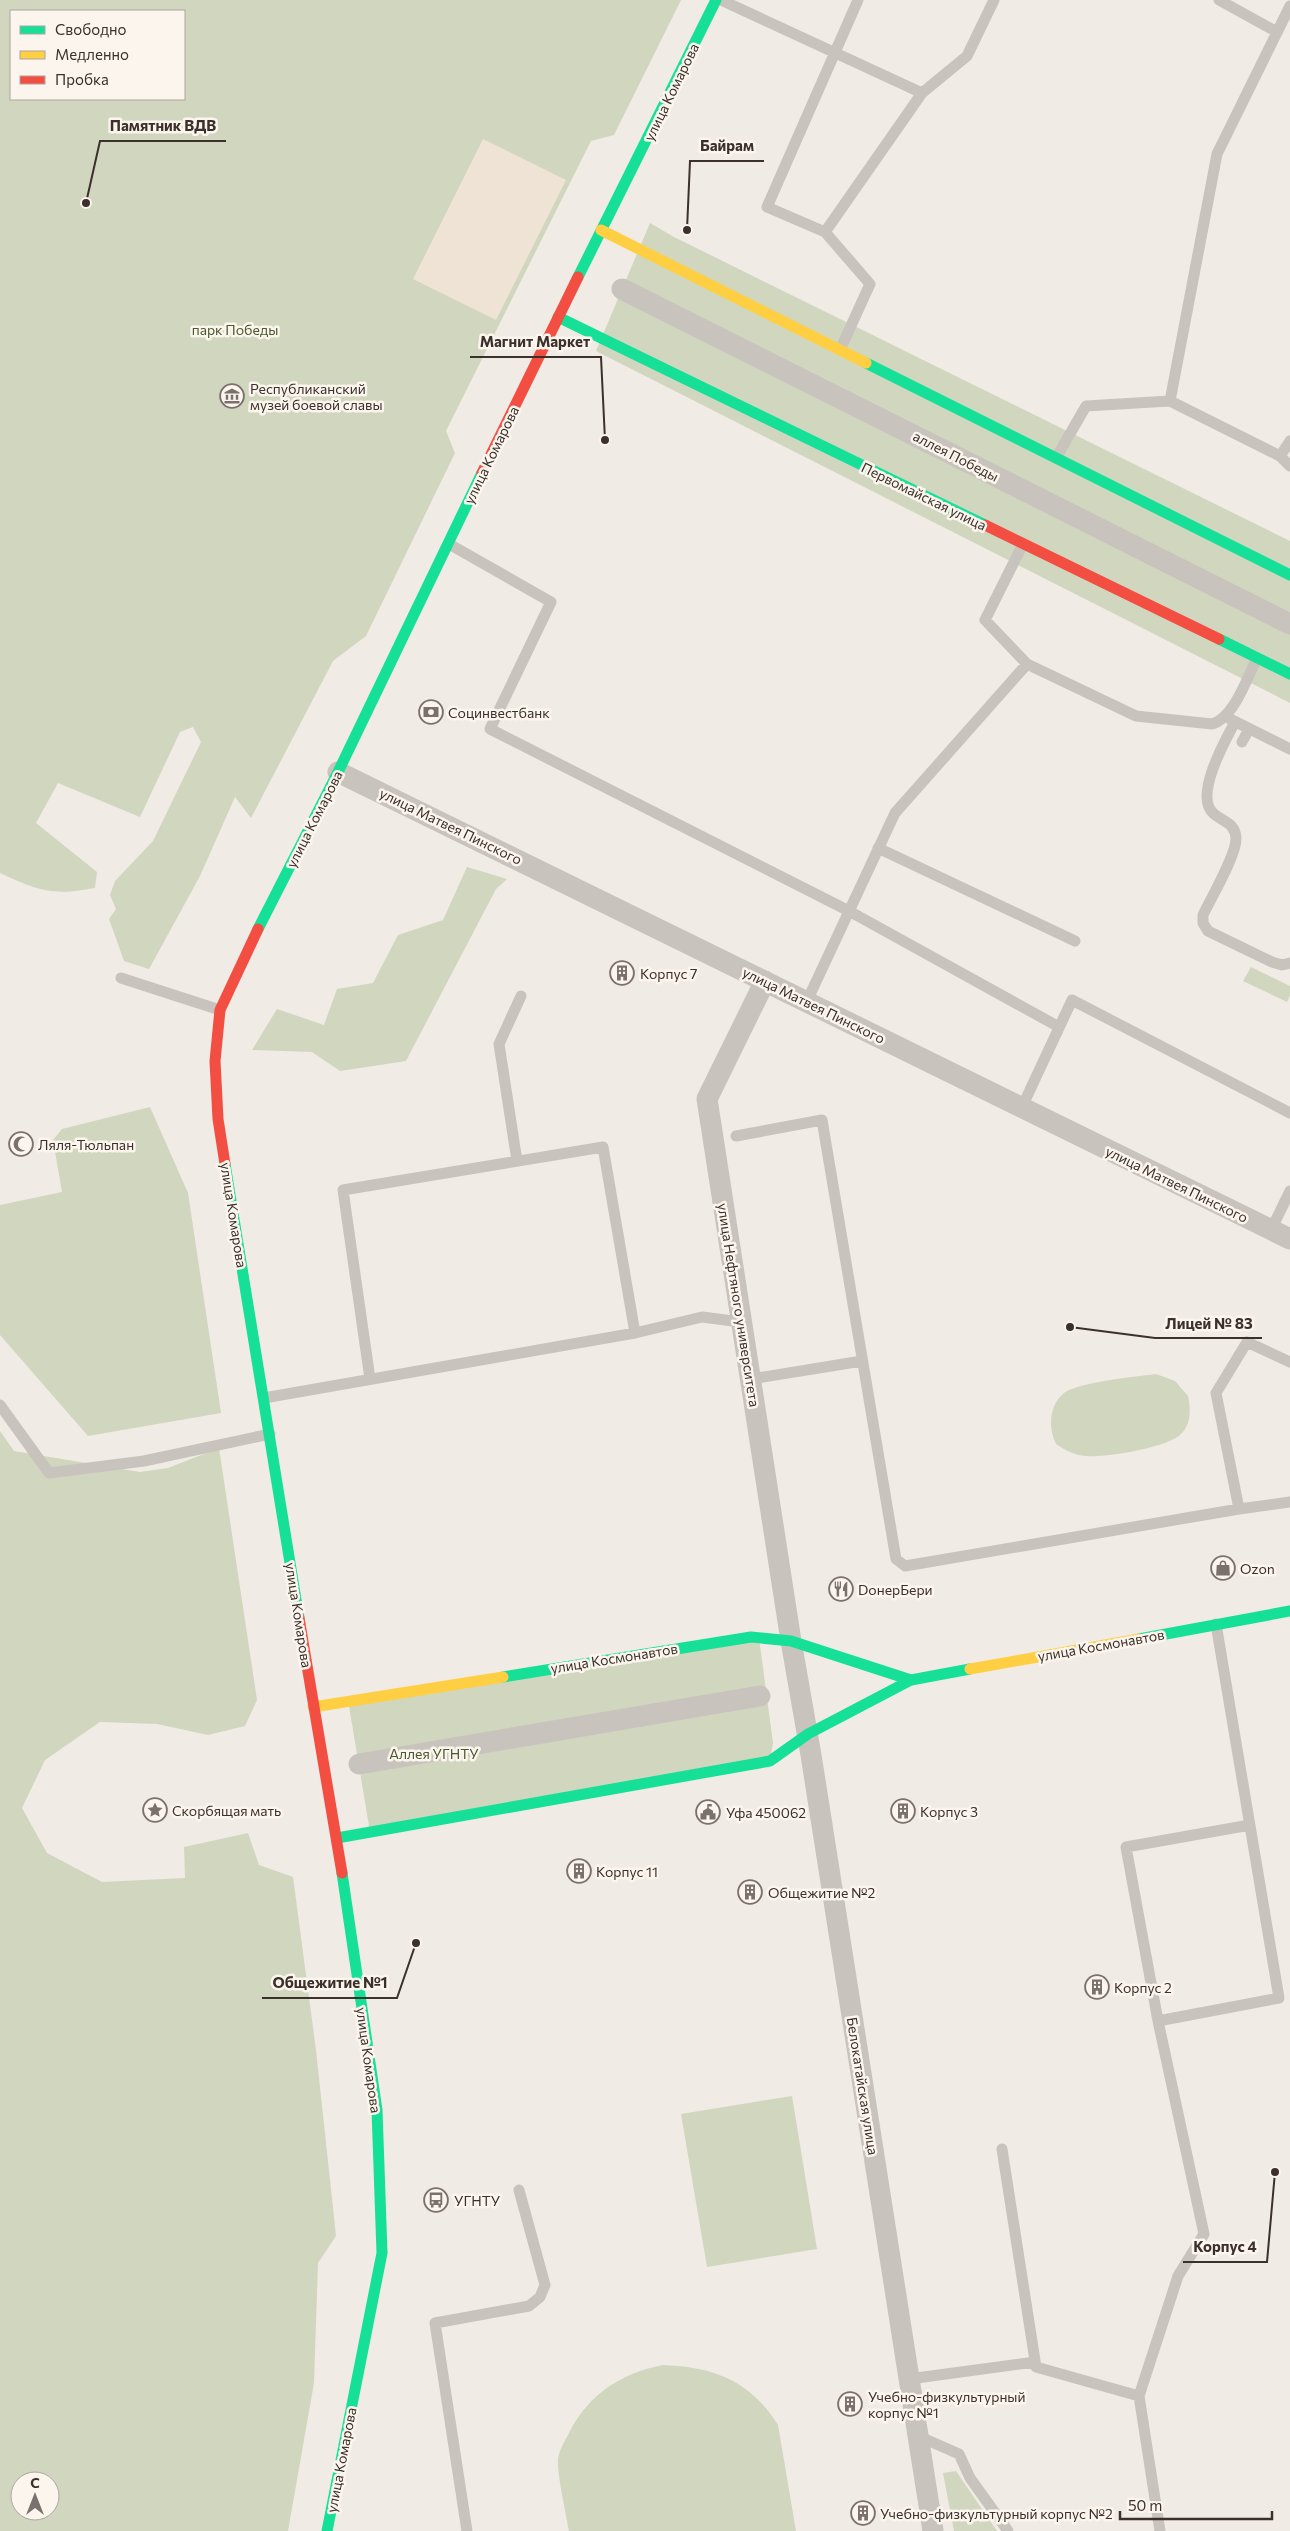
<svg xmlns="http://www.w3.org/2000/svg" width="1290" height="2531" viewBox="0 0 1290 2531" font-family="Commissioner,sans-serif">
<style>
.green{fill:#d1d6bf;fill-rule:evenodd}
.plaza{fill:#eee3d5}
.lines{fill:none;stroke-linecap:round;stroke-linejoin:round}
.lane{stroke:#c9c3be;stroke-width:11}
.street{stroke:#c9c3be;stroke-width:21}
.fast{stroke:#16e098;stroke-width:11}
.slow{stroke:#ffcf43;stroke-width:11}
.jam{stroke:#f24e42;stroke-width:11}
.labels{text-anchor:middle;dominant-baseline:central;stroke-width:5;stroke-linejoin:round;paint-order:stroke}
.street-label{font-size:14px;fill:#3b302b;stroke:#fbf5ee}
.park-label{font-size:14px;fill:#4a5a2e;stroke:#fbf5ee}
.poi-label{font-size:14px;fill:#3b302b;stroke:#fbf5ee;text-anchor:start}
.leader{fill:none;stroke:#3b302b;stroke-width:2}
.callout-dot{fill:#3b302b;stroke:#fbf5ee;stroke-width:2}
.callout-label{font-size:15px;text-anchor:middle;font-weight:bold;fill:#3b302b;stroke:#fbf5ee;stroke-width:5;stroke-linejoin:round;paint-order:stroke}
</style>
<rect width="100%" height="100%" fill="#f0ebe5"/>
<path class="green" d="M0 0H681L614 135 591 141 446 431 455 453 366 636 333 661 251 818 235 797 200 876 149 969 124 961 109 919 116 909 110 895 115 881 153 841 201 742 193 727 180 732 140 817 58 783 36 823 97 872 95 888C52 896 39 891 0 873ZM11 11H184V99H11Z
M650 223 674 237 1290 541V703L596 351Z
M467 867 507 879 496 889 406 1061 340 1071 312 1052 252 1050 277 1009 324 1025 337 989 373 983 398 935 443 920Z
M1251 967 1290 986V995L1287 1002 1243 981Z
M150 1107 188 1193 221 1413 88 1436 0 1335V1205L62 1192 53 1140 62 1129Z
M1156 1374 1175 1381 1188 1396C1191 1410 1191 1425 1180 1435 1168 1447 1105 1458 1087 1456 1076 1456 1065 1450 1056 1444 1048 1428 1049 1405 1064 1393 1076 1383 1138 1376 1156 1374Z
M0 1431 14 1451 140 1472 168 1468 219 1448 257 1700 245 1726 208 1735 157 1724 100 1722 45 1760 22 1808 47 1853 102 1882 185 1878 184 1847 248 1833 259 1865 293 1877 316 2050 336 2236 318 2263 314 2383 288 2531H0ZM20 2481H50V2511H20Z
M759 1638 773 1743 770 1761 370 1832 348 1700Z
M792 2096 817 2249 707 2267 681 2114Z
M663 2365C713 2367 750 2380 778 2425L796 2531H569C566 2513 557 2475 558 2459 559 2450 566 2439 570 2431 590 2393 622 2373 663 2365Z
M956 2471 997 2531H954L943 2473Z"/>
<path class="plaza" d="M483 139 566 180 496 320 413 279Z"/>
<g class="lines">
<path class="lane" d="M721 0 922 93 825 232 870 284 840 350
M1219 0 1277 32
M922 93 967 56 994 0
M825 232 767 207 858 0
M1170 401 1217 154 1290 6
M1280 456 1290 441
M1056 458 1086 406 1170 401 1280 456 1290 466
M449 544 551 602 490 729 849 911 1059 1027
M1023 544 985 620 1027 664 1136 716 1212 724C1234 718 1247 678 1257 658
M1230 719 1290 749
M1235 722C1225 741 1193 797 1214 814 1224 822 1235 823 1236 838 1237 854 1211 898 1203 915V923L1208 931 1272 962 1282 965 1290 963
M1242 742 1249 729
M878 848 1075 941
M121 978 220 1010
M807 1001 895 813 1027 664
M1022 1107 1072 1000 1290 1113
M736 1136 822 1120 896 1559 905 1566 1239 1509 1290 1502
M517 1161 499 1044 521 996
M1271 1230 1290 1191
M370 1379 343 1190 603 1147 635 1333
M751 1379 862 1361
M264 1398 635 1333 702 1317 741 1322
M0 1405 49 1473 144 1461 270 1434
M1239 1509 1216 1393 1247 1342 1290 1362
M1158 2021 1279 1998 1216 1624
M1002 2149 1036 2367 1139 2396 1178 2276 1204 2234 1158 2021 1126 1847 1250 1825
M909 2379 1035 2362
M1139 2396 1160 2531
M918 2436 959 2454 970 2478 1008 2531
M467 2531 435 2323 529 2306 540 2297 545 2285 519 2190"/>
<path class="street" d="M622 289 1290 624
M338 772 1290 1239
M765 981 707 1099 791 1641 811 1755 933 2531
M359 1764 760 1696"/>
<path class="fast" d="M578 277 716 0
M558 317 985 525
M866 363 1290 575
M1219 639 1290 674
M258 929 338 772 482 473
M225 1164 299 1618
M1139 1639 1290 1611
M503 1677 751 1637 791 1641 911 1680
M337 1838 770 1761 808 1734 911 1680 970 1669
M327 2531 382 2253 377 2110 342 1873"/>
<path class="slow" d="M601 230 866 363
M970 1669 1139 1639
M313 1707 503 1677"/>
<path class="jam" d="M482 473 578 277
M985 525 1219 639
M225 1164 218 1119 215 1061 220 1010 258 929
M299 1618 342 1873"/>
</g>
<defs>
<g id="museum-ring" transform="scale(1.25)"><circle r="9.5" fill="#fbf5ee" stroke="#7a716c" stroke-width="1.5"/><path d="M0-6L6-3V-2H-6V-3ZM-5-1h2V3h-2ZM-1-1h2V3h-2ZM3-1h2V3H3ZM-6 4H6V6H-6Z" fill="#7a716c"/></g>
<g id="bank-ring" transform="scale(1.25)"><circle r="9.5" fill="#fbf5ee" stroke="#7a716c" stroke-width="1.5"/><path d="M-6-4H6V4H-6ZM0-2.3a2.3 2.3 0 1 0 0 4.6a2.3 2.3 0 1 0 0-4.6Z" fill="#7a716c"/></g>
<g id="building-ring" transform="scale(1.25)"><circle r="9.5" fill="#fbf5ee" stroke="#7a716c" stroke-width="1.5"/><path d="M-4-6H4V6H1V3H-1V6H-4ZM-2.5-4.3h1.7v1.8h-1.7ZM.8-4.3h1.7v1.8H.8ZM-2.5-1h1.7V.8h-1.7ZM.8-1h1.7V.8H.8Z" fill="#7a716c"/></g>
<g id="mosque-ring" transform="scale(1.25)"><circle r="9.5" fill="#fbf5ee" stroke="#7a716c" stroke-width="1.5"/><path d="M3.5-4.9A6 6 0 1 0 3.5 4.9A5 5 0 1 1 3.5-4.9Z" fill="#7a716c"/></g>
<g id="shop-ring" transform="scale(1.25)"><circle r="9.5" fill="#fbf5ee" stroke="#7a716c" stroke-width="1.5"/><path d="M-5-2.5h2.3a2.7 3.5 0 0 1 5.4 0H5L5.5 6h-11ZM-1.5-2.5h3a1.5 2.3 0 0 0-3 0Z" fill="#7a716c"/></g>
<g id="restaurant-ring" transform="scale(1.25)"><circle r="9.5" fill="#fbf5ee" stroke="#7a716c" stroke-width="1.5"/><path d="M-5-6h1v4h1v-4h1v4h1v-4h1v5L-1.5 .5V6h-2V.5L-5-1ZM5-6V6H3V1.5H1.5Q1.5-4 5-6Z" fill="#7a716c"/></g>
<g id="sight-ring" transform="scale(1.25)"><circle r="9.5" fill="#fbf5ee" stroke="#7a716c" stroke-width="1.5"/><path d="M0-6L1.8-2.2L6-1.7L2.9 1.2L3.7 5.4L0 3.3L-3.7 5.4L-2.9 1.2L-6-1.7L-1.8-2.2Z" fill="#7a716c"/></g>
<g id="civic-ring" transform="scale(1.25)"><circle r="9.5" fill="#fbf5ee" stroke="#7a716c" stroke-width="1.5"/><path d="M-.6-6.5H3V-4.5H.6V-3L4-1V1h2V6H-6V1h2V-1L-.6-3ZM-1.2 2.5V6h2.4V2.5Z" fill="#7a716c"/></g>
<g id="bus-ring" transform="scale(1.25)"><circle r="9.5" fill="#fbf5ee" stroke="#7a716c" stroke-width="1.5"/><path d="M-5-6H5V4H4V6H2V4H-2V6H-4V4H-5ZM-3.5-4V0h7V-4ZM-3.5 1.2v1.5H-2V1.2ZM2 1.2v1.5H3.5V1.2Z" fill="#7a716c"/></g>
</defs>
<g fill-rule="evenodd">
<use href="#museum-ring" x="232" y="396"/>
<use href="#bank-ring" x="431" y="712"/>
<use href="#building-ring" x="622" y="973"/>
<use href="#mosque-ring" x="21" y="1144"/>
<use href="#shop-ring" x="1223" y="1568"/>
<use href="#restaurant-ring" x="841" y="1589"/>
<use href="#sight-ring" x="155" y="1810"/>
<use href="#building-ring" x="903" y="1811"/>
<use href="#civic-ring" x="708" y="1812"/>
<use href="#building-ring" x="579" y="1871"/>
<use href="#building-ring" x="750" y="1892"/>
<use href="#building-ring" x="1097" y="1987"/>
<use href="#bus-ring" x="436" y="2200"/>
<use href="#building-ring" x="850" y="2404"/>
<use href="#building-ring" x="863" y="2513"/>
</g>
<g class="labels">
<g class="street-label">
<text transform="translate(671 92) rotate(-64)">улица Комарова</text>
<text transform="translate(491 455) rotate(-64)">улица Комарова</text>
<text transform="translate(956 456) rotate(27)">аллея Победы</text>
<text transform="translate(924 496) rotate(26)">Первомайская улица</text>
<text transform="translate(314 819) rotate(-63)">улица Комарова</text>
<text transform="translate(451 826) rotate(26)">улица Матвея Пинского</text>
<text transform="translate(814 1005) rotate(26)">улица Матвея Пинского</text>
<text transform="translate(1177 1184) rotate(26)">улица Матвея Пинского</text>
<text transform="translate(234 1215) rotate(81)">улица Комарова</text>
<text transform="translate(739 1305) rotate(81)">улица Нефтяного университета</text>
<text transform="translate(299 1615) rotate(81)">улица Комарова</text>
<text transform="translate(1101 1645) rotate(-10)">улица Космонавтов</text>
<text transform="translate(614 1658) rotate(-9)">улица Космонавтов</text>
<text transform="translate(369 2060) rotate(82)">улица Комарова</text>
<text transform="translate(863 2086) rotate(81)">Белокатайская улица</text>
<text transform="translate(341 2460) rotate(-79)">улица Комарова</text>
</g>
<g class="park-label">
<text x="235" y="329">парк Победы</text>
<text x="434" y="1753">Аллея УГНТУ</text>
</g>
<g class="poi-label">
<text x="250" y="388">Республиканский<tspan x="250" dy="16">музей боевой славы</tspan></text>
<text x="448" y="712">Социнвестбанк</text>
<text x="640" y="973">Корпус 7</text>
<text x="38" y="1144">Ляля-Тюльпан</text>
<text x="1240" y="1568">Ozon</text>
<text x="858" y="1589">DонерБери</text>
<text x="172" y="1810">Скорбящая мать</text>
<text x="920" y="1811">Корпус 3</text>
<text x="726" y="1812">Уфа 450062</text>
<text x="596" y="1871">Корпус 11</text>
<text x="768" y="1892">Общежитие №2</text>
<text x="1114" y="1987">Корпус 2</text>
<text x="454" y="2200">УГНТУ</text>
<text x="868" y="2396">Учебно-физкультурный<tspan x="868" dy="16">корпус №1</tspan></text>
<text x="880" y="2513">Учебно-физкультурный корпус №2</text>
</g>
</g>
<path class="leader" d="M86 203L100 141H226M687 230L690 161H764M605 440L601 357H470M1070 1327L1155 1338H1262M416 1943L397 1998H262M1275 2172L1267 2262H1183"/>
<g class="callout-dot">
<circle cx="86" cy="203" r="5"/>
<circle cx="687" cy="230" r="5"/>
<circle cx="605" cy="440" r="5"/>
<circle cx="1070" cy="1327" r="5"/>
<circle cx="416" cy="1943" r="5"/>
<circle cx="1275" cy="2172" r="5"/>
</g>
<g class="callout-label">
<text x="163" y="131">Памятник ВДВ</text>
<text x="727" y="151">Байрам</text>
<text x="535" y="347">Магнит Маркет</text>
<text x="1209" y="1329">Лицей № 83</text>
<text x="330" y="1988">Общежитие №1</text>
<text x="1225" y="2252">Корпус 4</text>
</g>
<rect x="10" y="10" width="175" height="90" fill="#fbf5ee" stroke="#aea6a0"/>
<rect x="20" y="26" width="25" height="8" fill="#16e098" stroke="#aea6a0"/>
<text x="55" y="35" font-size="15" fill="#3b302b">Свободно</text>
<rect x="20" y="51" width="25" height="8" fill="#ffcf43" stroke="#aea6a0"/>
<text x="55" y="60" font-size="15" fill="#3b302b">Медленно</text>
<rect x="20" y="76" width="25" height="8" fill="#f24e42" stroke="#aea6a0"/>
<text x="55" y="85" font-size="15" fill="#3b302b">Пробка</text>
<g transform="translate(35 2496)"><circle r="24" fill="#fbf5ee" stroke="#aea6a0"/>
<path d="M0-4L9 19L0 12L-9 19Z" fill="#7a716c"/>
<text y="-8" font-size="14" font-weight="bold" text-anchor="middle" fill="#3b302b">С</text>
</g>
<path d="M1120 2511v8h152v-8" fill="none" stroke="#3b302b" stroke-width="2.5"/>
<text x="1128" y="2511" font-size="15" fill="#3b302b" stroke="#fbf5ee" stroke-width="4" paint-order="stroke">50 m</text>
</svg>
